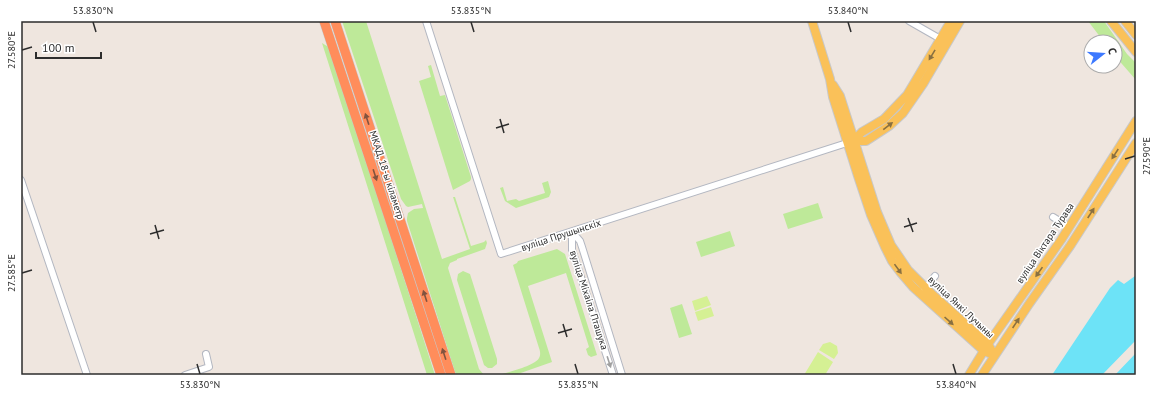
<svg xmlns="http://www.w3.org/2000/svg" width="1157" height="396" viewBox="0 0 1157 396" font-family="'PT Sans',sans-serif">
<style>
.green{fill:#bee999}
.pitch{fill:#d5f094}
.water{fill:#6de3f7}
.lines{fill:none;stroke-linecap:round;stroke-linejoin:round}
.minor-casing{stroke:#b3b7c1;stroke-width:8}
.major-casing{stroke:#c8c8c8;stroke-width:10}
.highway-casing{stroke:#c8c8c8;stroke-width:10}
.minor{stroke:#fff;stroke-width:6}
.major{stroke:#fac159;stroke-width:8}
.highway{stroke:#ff8d5b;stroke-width:9}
.oneway{fill:#897041}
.oneway2{fill:#81533f}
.oneway3{fill:#a0a0a0}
.ticks{fill:none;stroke:#2d2d2d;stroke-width:1.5}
.labels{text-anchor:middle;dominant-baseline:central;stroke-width:3;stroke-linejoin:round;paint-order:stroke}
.street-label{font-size:10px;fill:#2d2d2d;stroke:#fff}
.neatline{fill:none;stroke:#2d2d2d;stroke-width:1.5}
.ticks-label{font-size:10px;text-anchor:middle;fill:#2d2d2d}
</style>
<rect width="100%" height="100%" fill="#efe6df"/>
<path class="green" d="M342 21H366L442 259 470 249 453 197H455L471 246 484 242 486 240 487 243 485 249 457 259V260L450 263 448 268 479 369 484 375H456L407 221V218L408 213 414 209 423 208 422 204 408 207 406 206 401 199Z
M1088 21H1104L1127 54 1136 63V80L1115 56V42H1104Z
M322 43 330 48 435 375H427Z
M431 65 440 96 445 95 471 177V179L470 181 453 190 419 81 431 77 428 66Z
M548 181 551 192 549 197 516 208 505 201 500 188 503 187 507 201 516 199 519 201 545 193 542 183Z
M818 203 823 218 788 229 783 214Z
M730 231 735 246 701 257 696 242Z
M557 249 565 254 597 355 591 357 588 355 586 349 589 347 566 273 528 286 552 362 515 375H499C508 372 535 366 539 358 541 354 540 351 539 348L513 265 517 263 518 261Z
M463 271 470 274 497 359V364L492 368H488L484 365 457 280 458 274Z
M682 304 692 334 679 338 670 308Z"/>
<path class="pitch" d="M707 296 711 305 695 311 692 301Z
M711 307 714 316 698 321 695 312Z
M830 342 837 346 838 353 834 359 819 350 823 344Z
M818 352 833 362 825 375H804Z"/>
<path class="water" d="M1135 276 1136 277V340L1102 375H1052L1110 288 1118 280 1124 284Z
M1136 353V375H1115Z"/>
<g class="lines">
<g class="minor-casing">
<path id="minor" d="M426 21 501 254 850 142
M909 21 944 41
M21 180 87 375
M1053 217 1069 227
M572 232 580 241 582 247 622 375
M572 232V250L613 375
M924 290 935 276
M185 375 209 367 206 354"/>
</g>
<g class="major-casing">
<path id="major" d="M812 21 830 79 833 97 859 179 871 215 885 247 892 261 901 273 913 287 984 351 994 355
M1111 21 1136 52
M1125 21 1136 35
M833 85 840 96 877 212 891 245 908 270 933 295 988 344 994 355
M853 141H866L889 126 903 113 923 84 960 21
M853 141 862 132 884 119 907 95 916 80 951 21
M969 375 988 344 1061 240 1136 121
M982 375 1029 304 1070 246 1136 143"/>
</g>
<g class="highway-casing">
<path id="highway" d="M324 21 441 375
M335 21 451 375"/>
</g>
<use href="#minor" class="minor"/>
<use href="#major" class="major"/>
<use href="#highway" class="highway"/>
</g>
<defs><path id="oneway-solid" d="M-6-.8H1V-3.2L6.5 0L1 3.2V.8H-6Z"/></defs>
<g class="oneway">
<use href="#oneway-solid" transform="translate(932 55) rotate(121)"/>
<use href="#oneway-solid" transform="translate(888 126) rotate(-38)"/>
<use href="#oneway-solid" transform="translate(1115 154) rotate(123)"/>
<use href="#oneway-solid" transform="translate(1091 213) rotate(-57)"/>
<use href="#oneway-solid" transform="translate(898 269) rotate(54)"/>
<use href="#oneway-solid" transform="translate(1039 272) rotate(125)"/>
<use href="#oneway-solid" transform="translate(949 321) rotate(42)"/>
<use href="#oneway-solid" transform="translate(1016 323) rotate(-56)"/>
</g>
<g class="oneway2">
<use href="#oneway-solid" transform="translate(367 119) rotate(-108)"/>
<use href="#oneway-solid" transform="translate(375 175) rotate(72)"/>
<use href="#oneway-solid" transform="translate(425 296) rotate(-108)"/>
<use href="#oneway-solid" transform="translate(444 354) rotate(-108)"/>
</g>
<use class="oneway3" href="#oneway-solid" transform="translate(609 362) rotate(72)"/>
<path class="ticks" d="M93 22 96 32M471 22 474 32M848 22 851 32M22 50 32 47M500 119 504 133M496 128 509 124M1125 159 1135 156M908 218 913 232M155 225 159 239M904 227 917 223M150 234 164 230M22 273 32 270M563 324 567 337M558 333 572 329M197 364 200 374M575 364 578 374M953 364 956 374"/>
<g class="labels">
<g class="street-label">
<text transform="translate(387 175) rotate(72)">МКАД, 18-ы кіламетр</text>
<text transform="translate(561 235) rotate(-18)">вуліца Прушынскіх</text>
<text transform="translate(1045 243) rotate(-56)">вуліца Віктара Турава</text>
<text transform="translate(589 300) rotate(72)">вуліца Міхаіла Пташука</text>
<text transform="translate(961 307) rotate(43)">вуліца Янкі Лучыны</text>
</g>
</g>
<rect width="1157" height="396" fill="none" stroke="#ffffff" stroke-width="44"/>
<g transform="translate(1103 54) rotate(73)"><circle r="19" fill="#ffffff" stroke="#ababab"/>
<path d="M0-3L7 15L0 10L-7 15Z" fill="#3d79ff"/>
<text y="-6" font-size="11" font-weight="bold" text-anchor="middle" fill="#2d2d2d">С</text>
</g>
<path d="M36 52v6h65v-6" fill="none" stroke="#2d2d2d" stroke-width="2"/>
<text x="42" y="52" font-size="12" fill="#2d2d2d" stroke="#ffffff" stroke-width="3" paint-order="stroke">100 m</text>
<rect x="22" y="22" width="1113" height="352" class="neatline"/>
<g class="ticks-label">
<text x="93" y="14">53.830°N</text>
<text x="471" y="14">53.835°N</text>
<text x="848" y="14">53.840°N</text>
<text transform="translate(11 50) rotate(-90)" y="4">27.580°E</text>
<text transform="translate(1146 156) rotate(-90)" y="4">27.590°E</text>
<text transform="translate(11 273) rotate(-90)" y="4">27.585°E</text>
<text x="200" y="388">53.830°N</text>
<text x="578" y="388">53.835°N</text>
<text x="956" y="388">53.840°N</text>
</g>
</svg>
